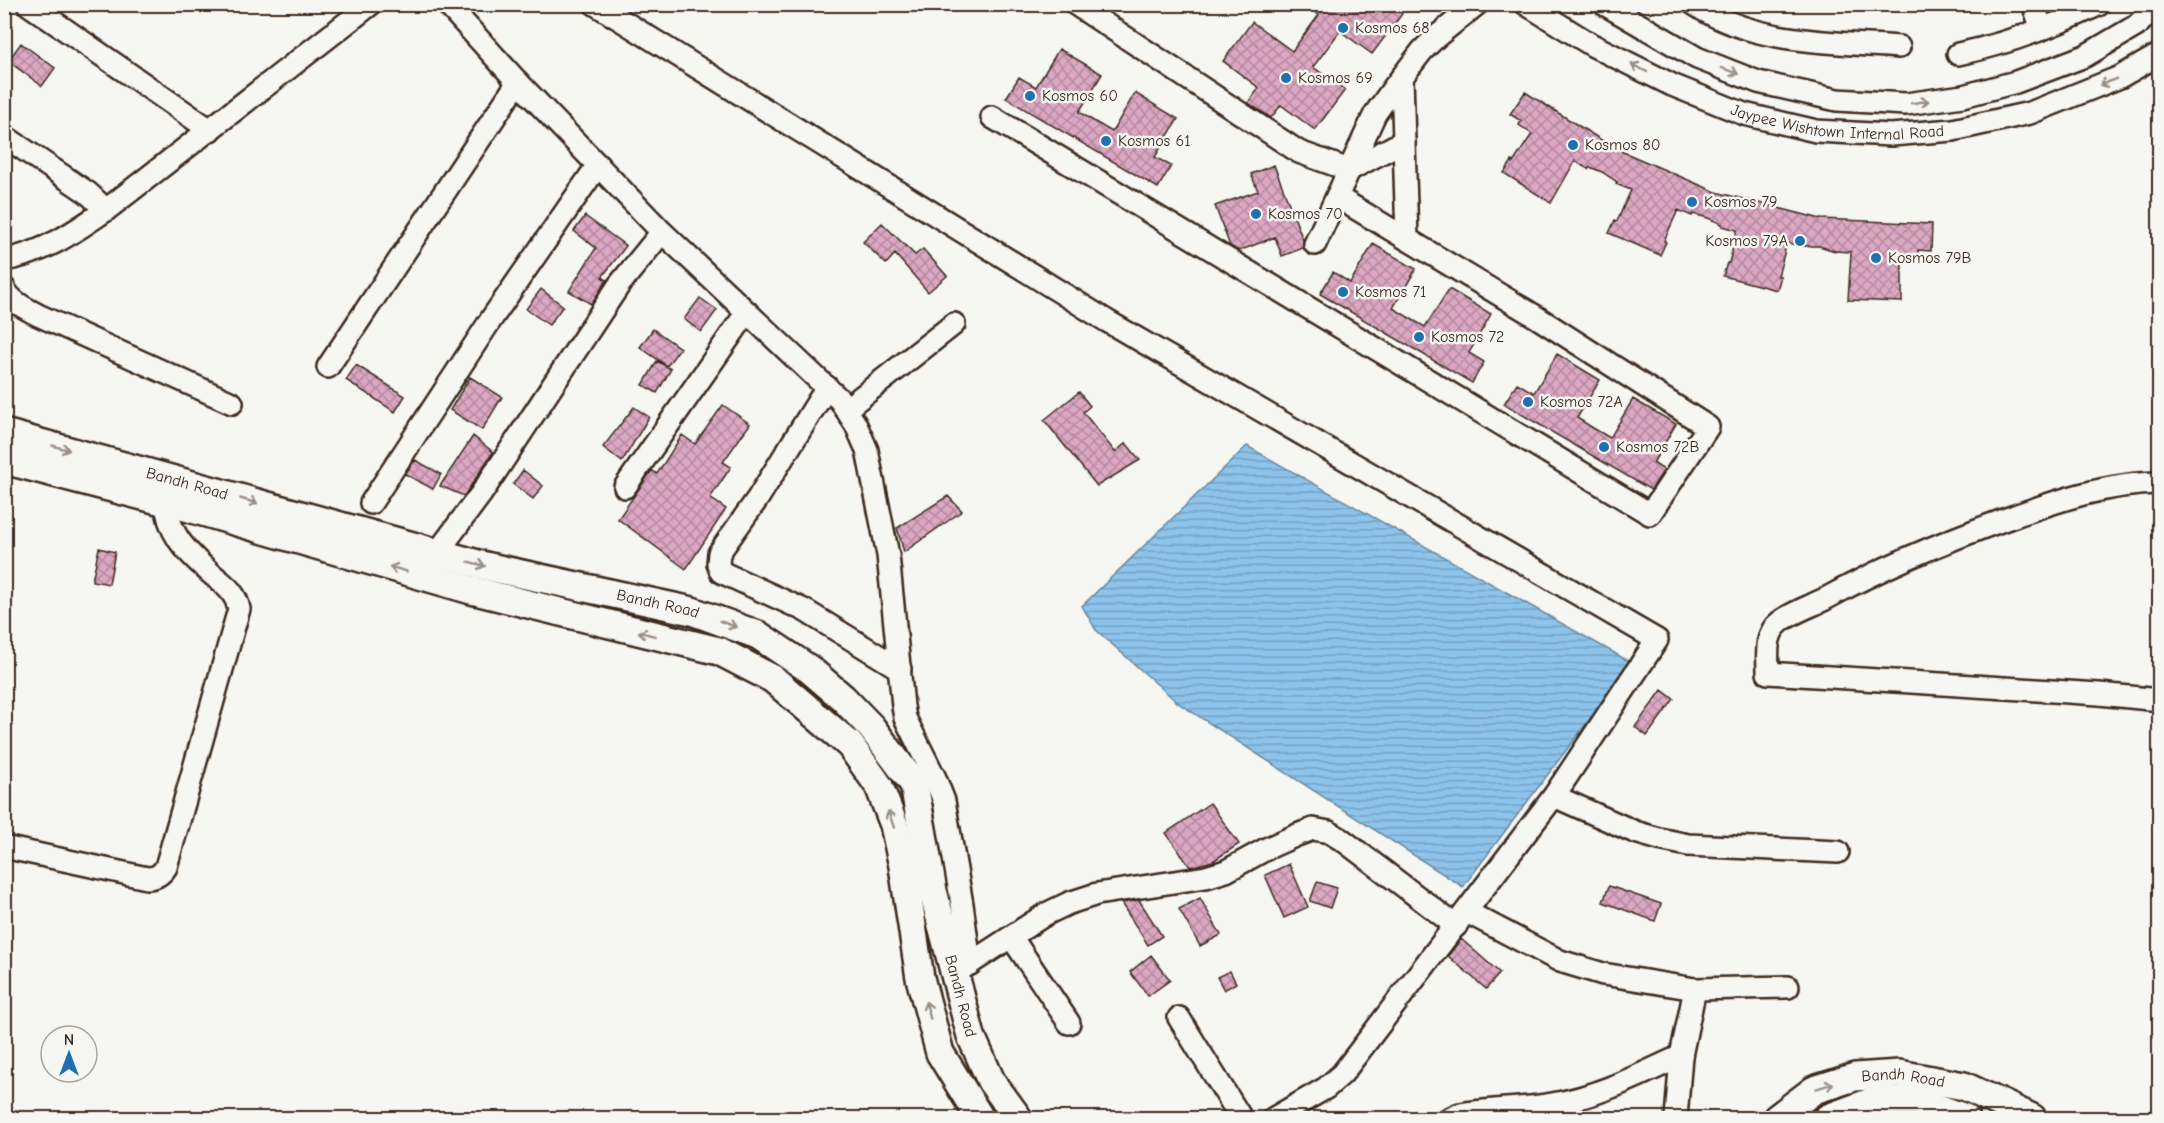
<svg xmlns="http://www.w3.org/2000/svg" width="2164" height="1123" viewBox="0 0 2164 1123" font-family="'Comic Neue',sans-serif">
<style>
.water{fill:url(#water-rules);stroke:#6c869a;stroke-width:1.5}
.building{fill:url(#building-cross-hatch);stroke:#3b2a1e;stroke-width:1.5}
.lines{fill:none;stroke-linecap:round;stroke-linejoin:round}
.minor-casing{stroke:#3b2a1e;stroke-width:26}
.major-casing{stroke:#3b2a1e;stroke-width:32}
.minor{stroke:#f6f6f2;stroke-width:21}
.major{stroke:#f6f6f2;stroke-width:27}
.oneway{stroke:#989088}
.poi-dot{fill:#1f6fb2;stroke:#f6f6f2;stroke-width:2}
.labels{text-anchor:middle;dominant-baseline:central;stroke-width:5;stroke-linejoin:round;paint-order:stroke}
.poi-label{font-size:16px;fill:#3b2a1e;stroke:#f6f6f2;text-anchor:start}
.street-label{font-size:16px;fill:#3b2a1e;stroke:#f6f6f2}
</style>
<defs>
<pattern id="water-rules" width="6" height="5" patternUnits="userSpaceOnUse" patternTransform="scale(1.5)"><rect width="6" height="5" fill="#8dc4ec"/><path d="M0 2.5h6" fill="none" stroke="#749fbf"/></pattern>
<pattern id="building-cross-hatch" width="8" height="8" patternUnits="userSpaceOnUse" patternTransform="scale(1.5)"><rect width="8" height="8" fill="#dba7c2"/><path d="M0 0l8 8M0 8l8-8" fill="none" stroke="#b3889d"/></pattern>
</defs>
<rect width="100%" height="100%" fill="#f6f6f2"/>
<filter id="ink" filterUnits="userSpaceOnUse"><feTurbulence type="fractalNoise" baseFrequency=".0167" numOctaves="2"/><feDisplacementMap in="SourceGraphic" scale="12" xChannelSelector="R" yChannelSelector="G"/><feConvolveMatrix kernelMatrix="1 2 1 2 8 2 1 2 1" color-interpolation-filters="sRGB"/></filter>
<g filter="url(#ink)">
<path class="water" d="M1247 446 1632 663 1463 887 1178 703 1096 630 1082 606Z"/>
<path class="building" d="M1304 4H1389L1402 14 1372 54 1340 31 1313 67 1345 90 1315 130 1281 105 1271 118 1248 103 1259 88 1223 61 1252 22 1292 51 1319 15Z
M21 43 55 68 42 86 8 61Z
M1059 49 1102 74 1079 112 1095 122 1112 132 1135 93 1178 119 1155 157 1171 166 1158 188 1006 98 1019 77 1036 87Z
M1525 92 1614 148 1716 192 1821 219 1932 224 1931 251 1918 250V255L1902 254V302L1848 300 1851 252 1835 251 1819 246H1802L1787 243 1778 276H1781L1777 290 1723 276 1727 263H1729L1737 230 1722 226V224L1708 218 1693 214 1692 216 1678 210 1664 241 1666 242 1660 255 1609 233 1615 220 1617 221 1631 190 1616 184 1617 182 1602 172 1590 167 1588 169 1575 161 1551 203 1504 173 1512 161 1513 163 1532 134 1519 125 1521 121 1510 114Z
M1274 165 1303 240V248L1282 256 1275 237 1239 251 1230 246 1215 206 1258 191 1251 174Z
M585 216 626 246 602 277 607 280 591 304 569 291 596 248 574 231Z
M882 223 915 255 923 249 947 276 928 292 895 254 886 264 863 242Z
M1373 244 1416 269 1393 308 1408 317 1425 327 1449 289 1491 314 1469 353 1484 362 1472 383 1320 294 1333 272 1350 283Z
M541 289 563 306 549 325 526 309Z
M700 298 717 310 701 332 684 319Z
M653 329 680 348 667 366 640 347Z
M1557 354 1600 380 1577 418 1593 428 1610 438 1633 399 1676 424 1653 463 1664 470 1651 490 1504 404 1517 383 1534 393Z
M657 361 671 369 657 393 643 385Z
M356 365 405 396 395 412 346 380Z
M470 377 502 397 482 430 450 410Z
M1079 392 1090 406 1083 412 1115 452 1126 443 1140 460 1097 486 1044 420Z
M723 405 750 424 723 462 731 467 710 498 726 509 686 569 618 519 652 470 657 474 682 435 695 444Z
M634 407 649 417 622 462 603 447Z
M473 436 493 452 464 496 440 486Z
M415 460 441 474 433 489 405 474Z
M523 470 543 486 533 499 513 484Z
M948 496 962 511 904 552 897 528Z
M99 548 115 552 109 584 92 581Z
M1662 690 1674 699 1647 736 1635 727Z
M1210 803 1239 844 1213 861 1190 867 1166 833Z
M1289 864 1308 907 1284 918 1265 875Z
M1317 882 1337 888 1330 908 1310 901Z
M1609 886 1661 904 1655 921 1603 902Z
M1200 898 1221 935 1200 946 1179 909Z
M1139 900 1162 936 1148 945 1121 903Z
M1461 939 1500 973 1486 989 1448 956Z
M1151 955 1170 980 1148 996 1130 972Z
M1230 971 1236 983 1224 990 1217 977Z"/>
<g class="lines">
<g class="minor-casing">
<g id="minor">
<path d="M28 4 210 130"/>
<path d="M447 4 514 78 662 232 840 400 856 425 867 450 888 555 903 706 905 718 935 778 944 801 962 904 970 964"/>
<path d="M595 4 1107 321 1657 640 1554 796 1342 1074 1326 1088 1274 1118"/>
<path d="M1075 4 1299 152 1349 170 1404 141"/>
<path id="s1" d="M1526 4 1592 45 1672 85 1744 114 1816 131 1891 135 1953 130 2030 113 2120 77 2160 54"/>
<path d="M1604 4 1697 58 1758 82 1837 100 1906 104 1963 96 2016 82 2085 56 2136 26 2159 4"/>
<path d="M1694 4C1753 44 1830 42 1899 47"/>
<path d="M2033 4 2042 29"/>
<path d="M1958 54C2008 44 2054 26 2100 4"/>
<path d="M1402 77 1407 239"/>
<path d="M992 117 1650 514 1708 427 1535 316 1337 197"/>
<path d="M4 136 88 193 106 210"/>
<path d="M1315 244 1375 114 1392 90 1422 51 1436 37 1477 4"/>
<path d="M4 260C43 254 74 232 106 210L371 4"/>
<path d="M4 288C11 302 25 308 38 315L232 403"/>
<path d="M328 367 518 82"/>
<path d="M827 387 758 498 719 553 718 564 721 572 804 610 900 669"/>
<path d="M846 409 954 324"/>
<path d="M2160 483C2109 483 2056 501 2009 518 1945 541 1884 566 1825 599 1811 606 1791 613 1780 622 1764 634 1768 656 1768 673L2099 694 2160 700"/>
<path d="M625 487 747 312"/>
<path d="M371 503 492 318 598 165"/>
<path d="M437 553 481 494 619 285 662 232"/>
<path d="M1554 796 1635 832 1659 839 1688 845 1838 852"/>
<path d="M4 847 147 878C156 878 161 875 166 867L239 609C236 593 226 586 214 576 186 552 163 530 166 490"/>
<path d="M1467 912 1560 961 1603 974 1695 989 1788 987"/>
<path d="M1012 938 1069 1023"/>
<path d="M960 970 1046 914 1069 903 1097 894 1206 877 1226 871 1268 848 1297 835 1313 829 1329 832 1344 841 1456 926"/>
<path d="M1179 1018 1241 1118"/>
<path d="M1451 1118 1460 1114C1491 1109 1522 1109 1552 1104 1597 1097 1640 1075 1681 1056"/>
<path d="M1676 1118 1681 1056 1695 989"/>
</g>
</g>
<g class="major-casing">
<g id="major">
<path id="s2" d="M4 433 485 566 692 611 758 635 809 669 843 698 871 727 914 784 933 891 971 1036 991 1081 1018 1118"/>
<path d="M4 460 189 508 471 590 719 651 773 679 850 745 879 786 894 825 903 866 920 978 940 1053 980 1118"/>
<path id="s3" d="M1777 1118 1814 1090 1855 1077 1899 1074 1964 1086 2032 1118"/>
<path d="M1828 1118 1874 1101H1918L1965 1118"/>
</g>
</g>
<use href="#minor" class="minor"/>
<use href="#major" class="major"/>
</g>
<defs><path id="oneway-shaft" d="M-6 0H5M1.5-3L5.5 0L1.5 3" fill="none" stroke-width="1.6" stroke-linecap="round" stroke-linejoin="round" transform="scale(1.5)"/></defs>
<g class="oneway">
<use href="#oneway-shaft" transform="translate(1639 68) rotate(-154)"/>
<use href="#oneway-shaft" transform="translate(1730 71) rotate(21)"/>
<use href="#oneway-shaft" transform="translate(2108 82) rotate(158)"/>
<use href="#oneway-shaft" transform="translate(1920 102) rotate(-8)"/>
<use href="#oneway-shaft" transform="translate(61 448) rotate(16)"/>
<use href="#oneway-shaft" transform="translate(249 501) rotate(16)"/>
<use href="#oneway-shaft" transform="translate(477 564) rotate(15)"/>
<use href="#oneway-shaft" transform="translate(398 569) rotate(-164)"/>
<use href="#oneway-shaft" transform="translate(728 624) rotate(20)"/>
<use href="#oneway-shaft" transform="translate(647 634) rotate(-166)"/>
<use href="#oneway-shaft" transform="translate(891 819) rotate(-109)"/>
<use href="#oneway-shaft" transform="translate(928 1010) rotate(-105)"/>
<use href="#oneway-shaft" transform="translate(1825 1086) rotate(-17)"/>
</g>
</g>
<g class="poi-dot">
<circle cx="1343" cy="28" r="6"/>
<circle cx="1286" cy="78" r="6"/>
<circle cx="1030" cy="96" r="6"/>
<circle cx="1106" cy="141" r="6"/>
<circle cx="1573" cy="145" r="6"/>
<circle cx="1692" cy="202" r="6"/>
<circle cx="1256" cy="214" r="6"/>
<circle cx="1800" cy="241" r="6"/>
<circle cx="1876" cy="258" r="6"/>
<circle cx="1343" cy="292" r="6"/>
<circle cx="1419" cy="337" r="6"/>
<circle cx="1528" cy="402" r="6"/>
<circle cx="1604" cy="447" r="6"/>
</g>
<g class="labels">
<g class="poi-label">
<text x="1355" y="28">Kosmos 68</text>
<text x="1298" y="78">Kosmos 69</text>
<text x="1042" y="96">Kosmos 60</text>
<text x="1118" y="141">Kosmos 61</text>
<text x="1585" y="145">Kosmos 80</text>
<text x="1704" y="202">Kosmos 79</text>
<text x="1268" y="214">Kosmos 70</text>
<text x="1788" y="241" text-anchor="end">Kosmos 79A</text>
<text x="1888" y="258">Kosmos 79B</text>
<text x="1355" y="292">Kosmos 71</text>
<text x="1431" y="337">Kosmos 72</text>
<text x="1540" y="402">Kosmos 72A</text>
<text x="1616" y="447">Kosmos 72B</text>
</g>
<g class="street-label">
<text stroke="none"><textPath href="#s1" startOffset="339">Jaypee Wishtown Internal Road</textPath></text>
<text stroke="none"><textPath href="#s2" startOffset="190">Bandh Road</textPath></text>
<text stroke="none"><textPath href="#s2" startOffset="676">Bandh Road</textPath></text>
<text stroke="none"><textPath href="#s2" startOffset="1216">Bandh Road</textPath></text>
<text stroke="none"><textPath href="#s3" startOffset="138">Bandh Road</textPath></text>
</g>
</g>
<rect width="2164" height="1123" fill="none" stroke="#f6f6f2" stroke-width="24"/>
<rect x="12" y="12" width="2140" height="1099" fill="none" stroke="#3b2a1e" stroke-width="2" filter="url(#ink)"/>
<g transform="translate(69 1054)"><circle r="28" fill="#f6f6f2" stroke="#aba49d" stroke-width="1.5"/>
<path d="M0-4.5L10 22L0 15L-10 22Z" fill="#1f6fb2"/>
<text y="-9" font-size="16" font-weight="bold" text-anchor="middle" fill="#3b2a1e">N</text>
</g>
</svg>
